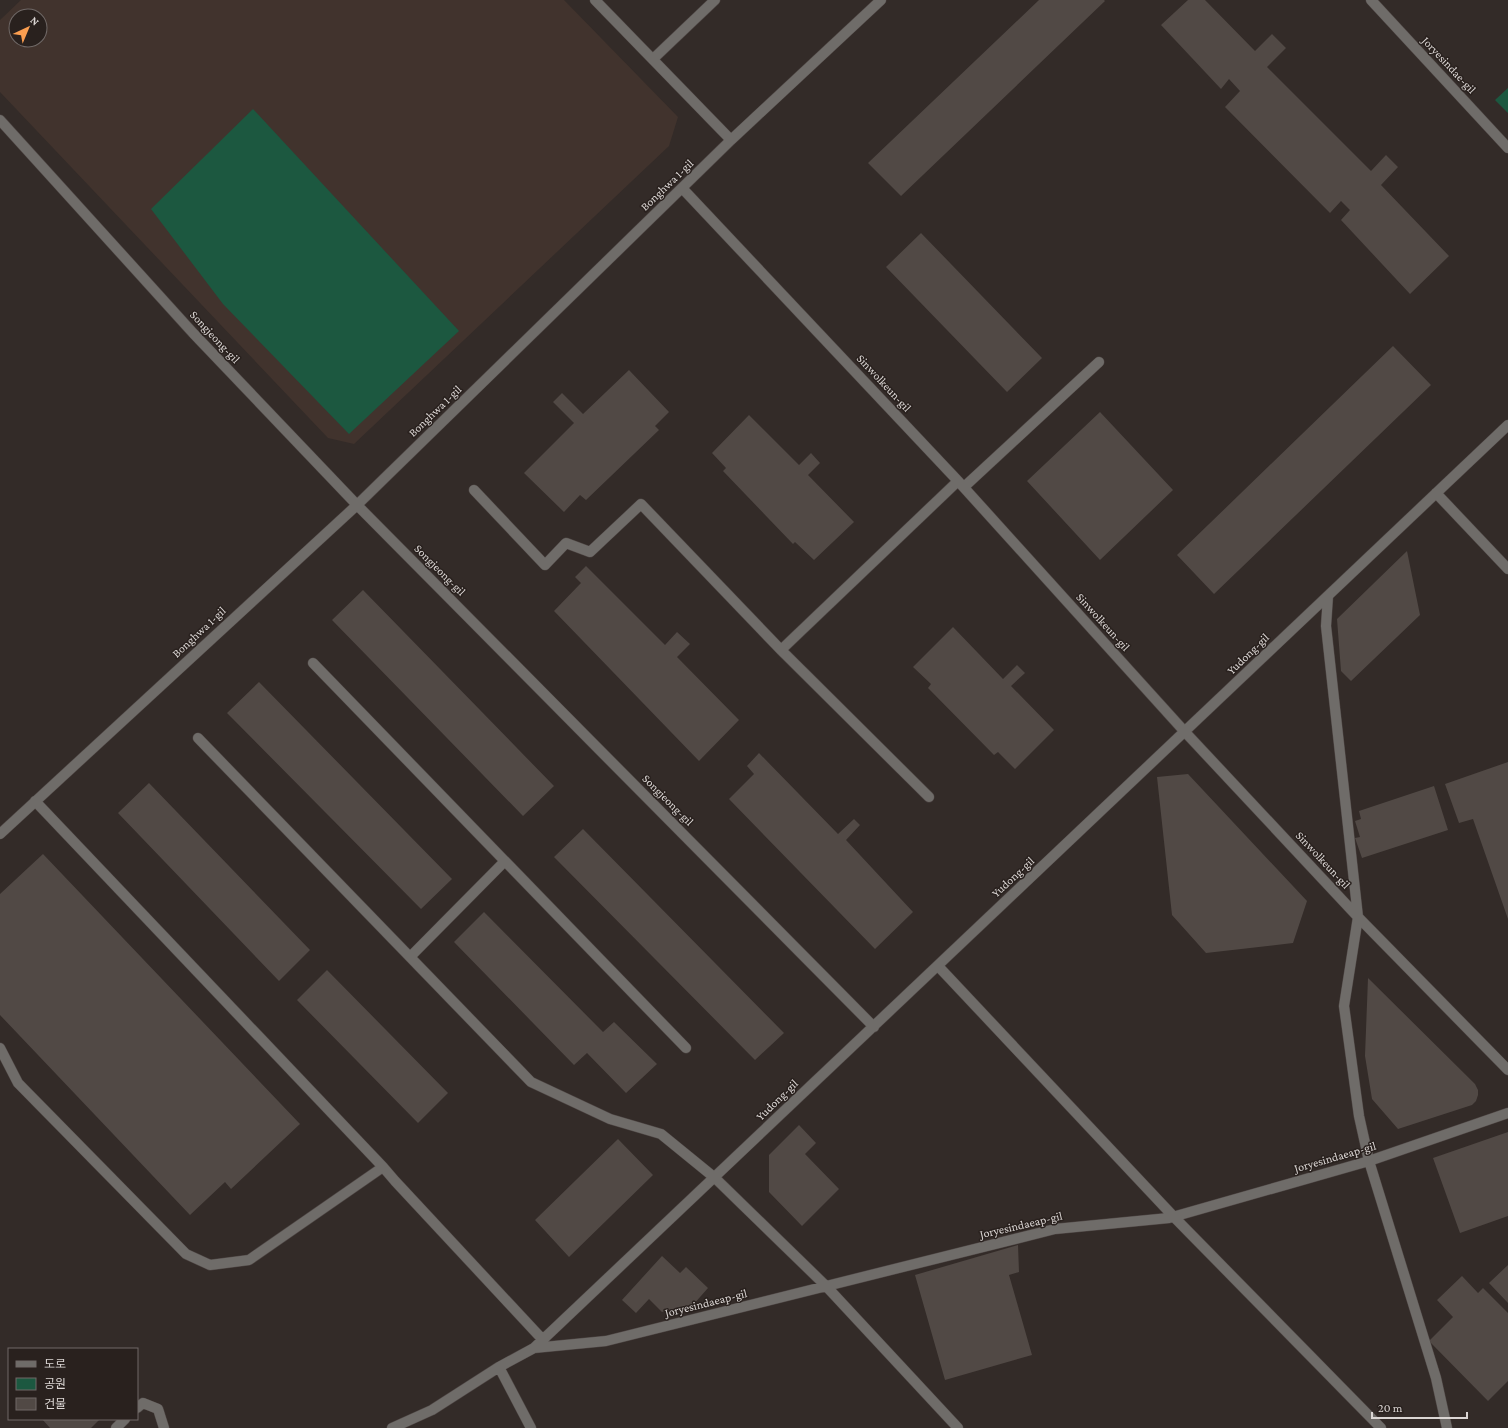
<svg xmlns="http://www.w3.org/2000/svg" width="1508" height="1428" viewBox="0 0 1508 1428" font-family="'Crimson Pro','Noto Sans KR',serif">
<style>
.built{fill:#41332d;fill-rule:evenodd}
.green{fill:#1c5840}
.building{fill:#514945}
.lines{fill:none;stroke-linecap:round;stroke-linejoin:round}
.minor-casing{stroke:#4e4644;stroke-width:11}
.minor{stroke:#6f6c69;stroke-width:10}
.labels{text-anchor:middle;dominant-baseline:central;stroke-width:3;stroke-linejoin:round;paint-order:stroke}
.street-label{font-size:12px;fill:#dbd6d4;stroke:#29211e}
</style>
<rect width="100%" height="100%" fill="#332b28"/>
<path class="built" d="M21 0H564L678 117 669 146 354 444 328 438 0 92V20ZM16 16H40V40H16Z"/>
<path class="green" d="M1508 88V113L1495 100Z
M253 109 459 331 349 434 223 304 151 209Z"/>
<path class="building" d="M1039 0H1104L1105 1 901 196 868 163Z
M1188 0H1205L1255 51 1272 34 1286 48 1267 67 1371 171 1386 155 1398 167 1381 185 1449 256 1410 294 1341 220 1350 210 1341 201 1330 213 1225 107 1240 91 1229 79 1221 89 1161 25Z
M921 233 1042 358 1007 392 886 267Z
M1393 346 1431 385 1214 594 1177 555Z
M629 370 669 412 655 426 659 430 586 500 580 495 564 512 524 473 574 423 553 402 562 393 583 414Z
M1100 412 1173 490 1100 560 1027 481Z
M749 415 799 465 811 453 820 463 808 475 854 522 814 560 795 542 793 544 723 471 726 468 712 453Z
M1407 551 1420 615 1351 681 1341 671 1337 619Z
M586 566 665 645 677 632 690 644 677 657 739 720 699 761 554 611 581 583 575 577Z
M363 590 554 786 523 816 332 620Z
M953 627 1003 679 1017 665 1025 673 1011 686 1054 730 1015 769 998 752 994 755 928 688 931 684 913 667Z
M259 682 452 879 421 909 227 713Z
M759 753 838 834 854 819 860 825 846 840 913 912 875 949 729 799 754 774 747 766Z
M1508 762V919L1473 819 1459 823 1445 784Z
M1188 774 1307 901 1293 943 1206 953 1172 915 1157 777Z
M149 783 310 950 279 981 118 813Z
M1434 786 1448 830 1362 858 1355 838 1360 837 1355 821 1361 819 1359 811Z
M583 829 784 1033 755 1060 554 857Z
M43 854 300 1124 231 1189 225 1182 190 1215 0 1015V894Z
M484 912 603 1032 614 1022 657 1064 626 1093 587 1053 574 1065 454 942Z
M327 970 448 1093 418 1123 297 1000Z
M1368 978 1475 1084 1478 1090V1095L1476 1101 1472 1105 1398 1129 1372 1099 1365 1056Z
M799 1125 816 1143 805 1154 839 1189 802 1226 769 1192V1155Z
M1508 1132V1216L1460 1233 1433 1158Z
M618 1139 653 1175 569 1257 535 1220Z
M1018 1245 1019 1272 1009 1275 1032 1355 945 1380 915 1275Z
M662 1256 680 1273 686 1267 708 1288 693 1305 662 1312 649 1299 636 1313 622 1300Z
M1508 1265V1303L1489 1283Z
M1462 1276 1478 1293 1483 1288 1508 1313V1381L1488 1401 1429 1341 1453 1317 1437 1300Z
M42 1419H100L91 1428H50Z"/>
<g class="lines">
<g class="minor-casing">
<path id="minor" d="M595 0 731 140
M1371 0 1508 148
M653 59 715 0
M0 120 193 333 357 505 874 1027
M682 188 958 481 1185 732 1358 917 1508 1070
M964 487 1099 362
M474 490 545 565 566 543 590 552 641 504 781 650
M1436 493 1508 569
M1328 596 1326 626 1358 917 1344 1006 1359 1116 1369 1161 1436 1378 1447 1428
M313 663 686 1048
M198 738 531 1082 610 1119 661 1134 715 1178 826 1286 958 1428
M929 797 781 650 958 481
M35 801 383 1167 395 1181 543 1340
M0 834 357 505 731 140 881 0
M410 957 505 861
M938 966 1174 1217 1381 1428
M0 1048 18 1083 186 1254 210 1265 249 1260 383 1167
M534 1348 606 1341 1055 1229 1169 1218 1369 1161 1508 1113
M499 1367 531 1428
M137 1408 143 1403 158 1409 164 1428
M116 1428 125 1419
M392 1428 432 1410 499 1367 534 1348 1508 425"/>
</g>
<use href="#minor" class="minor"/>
</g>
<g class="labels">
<g class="street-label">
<text transform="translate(1449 65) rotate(47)">Joryesindae-gil</text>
<text transform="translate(667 185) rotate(-44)">Bonghwa 1-gil</text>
<text transform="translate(215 337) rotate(47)">Songjeong-gil</text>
<text transform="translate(884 383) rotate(47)">Sinwolkeun-gil</text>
<text transform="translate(435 411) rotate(-44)">Bonghwa 1-gil</text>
<text transform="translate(440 570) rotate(45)">Songjeong-gil</text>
<text transform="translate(1103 622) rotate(48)">Sinwolkeun-gil</text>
<text transform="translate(199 632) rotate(-43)">Bonghwa 1-gil</text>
<text transform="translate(1248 654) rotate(-44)">Yudong-gil</text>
<text transform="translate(668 800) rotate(45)">Songjeong-gil</text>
<text transform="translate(1323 860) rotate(47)">Sinwolkeun-gil</text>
<text transform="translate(1013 877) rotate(-43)">Yudong-gil</text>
<text transform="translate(777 1100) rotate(-44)">Yudong-gil</text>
<text transform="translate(1335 1157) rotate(-16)">Joryesindaeap-gil</text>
<text transform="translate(1021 1225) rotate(-13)">Joryesindaeap-gil</text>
<text transform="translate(706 1303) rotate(-14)">Joryesindaeap-gil</text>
</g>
</g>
<rect x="8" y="1348" width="130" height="72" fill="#29211e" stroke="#706967"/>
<rect x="16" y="1361" width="20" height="6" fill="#6f6c69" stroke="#706967"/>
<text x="44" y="1368" font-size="12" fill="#dbd6d4">도로</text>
<rect x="16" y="1378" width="20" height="12" fill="#1c5840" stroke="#706967"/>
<text x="44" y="1388" font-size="12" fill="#dbd6d4">공원</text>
<rect x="16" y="1398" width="20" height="12" fill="#514945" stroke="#706967"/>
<text x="44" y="1408" font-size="12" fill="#dbd6d4">건물</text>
<g transform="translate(28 28) rotate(44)"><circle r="19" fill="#29211e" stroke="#706967"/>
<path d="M0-3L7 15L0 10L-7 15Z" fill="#fb9e50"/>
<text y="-6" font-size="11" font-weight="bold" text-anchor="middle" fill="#dbd6d4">N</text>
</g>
<path d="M1372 1412v6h95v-6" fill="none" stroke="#dbd6d4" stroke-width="2"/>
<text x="1378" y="1412" font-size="12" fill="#dbd6d4" stroke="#29211e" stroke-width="3" paint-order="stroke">20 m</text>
</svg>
